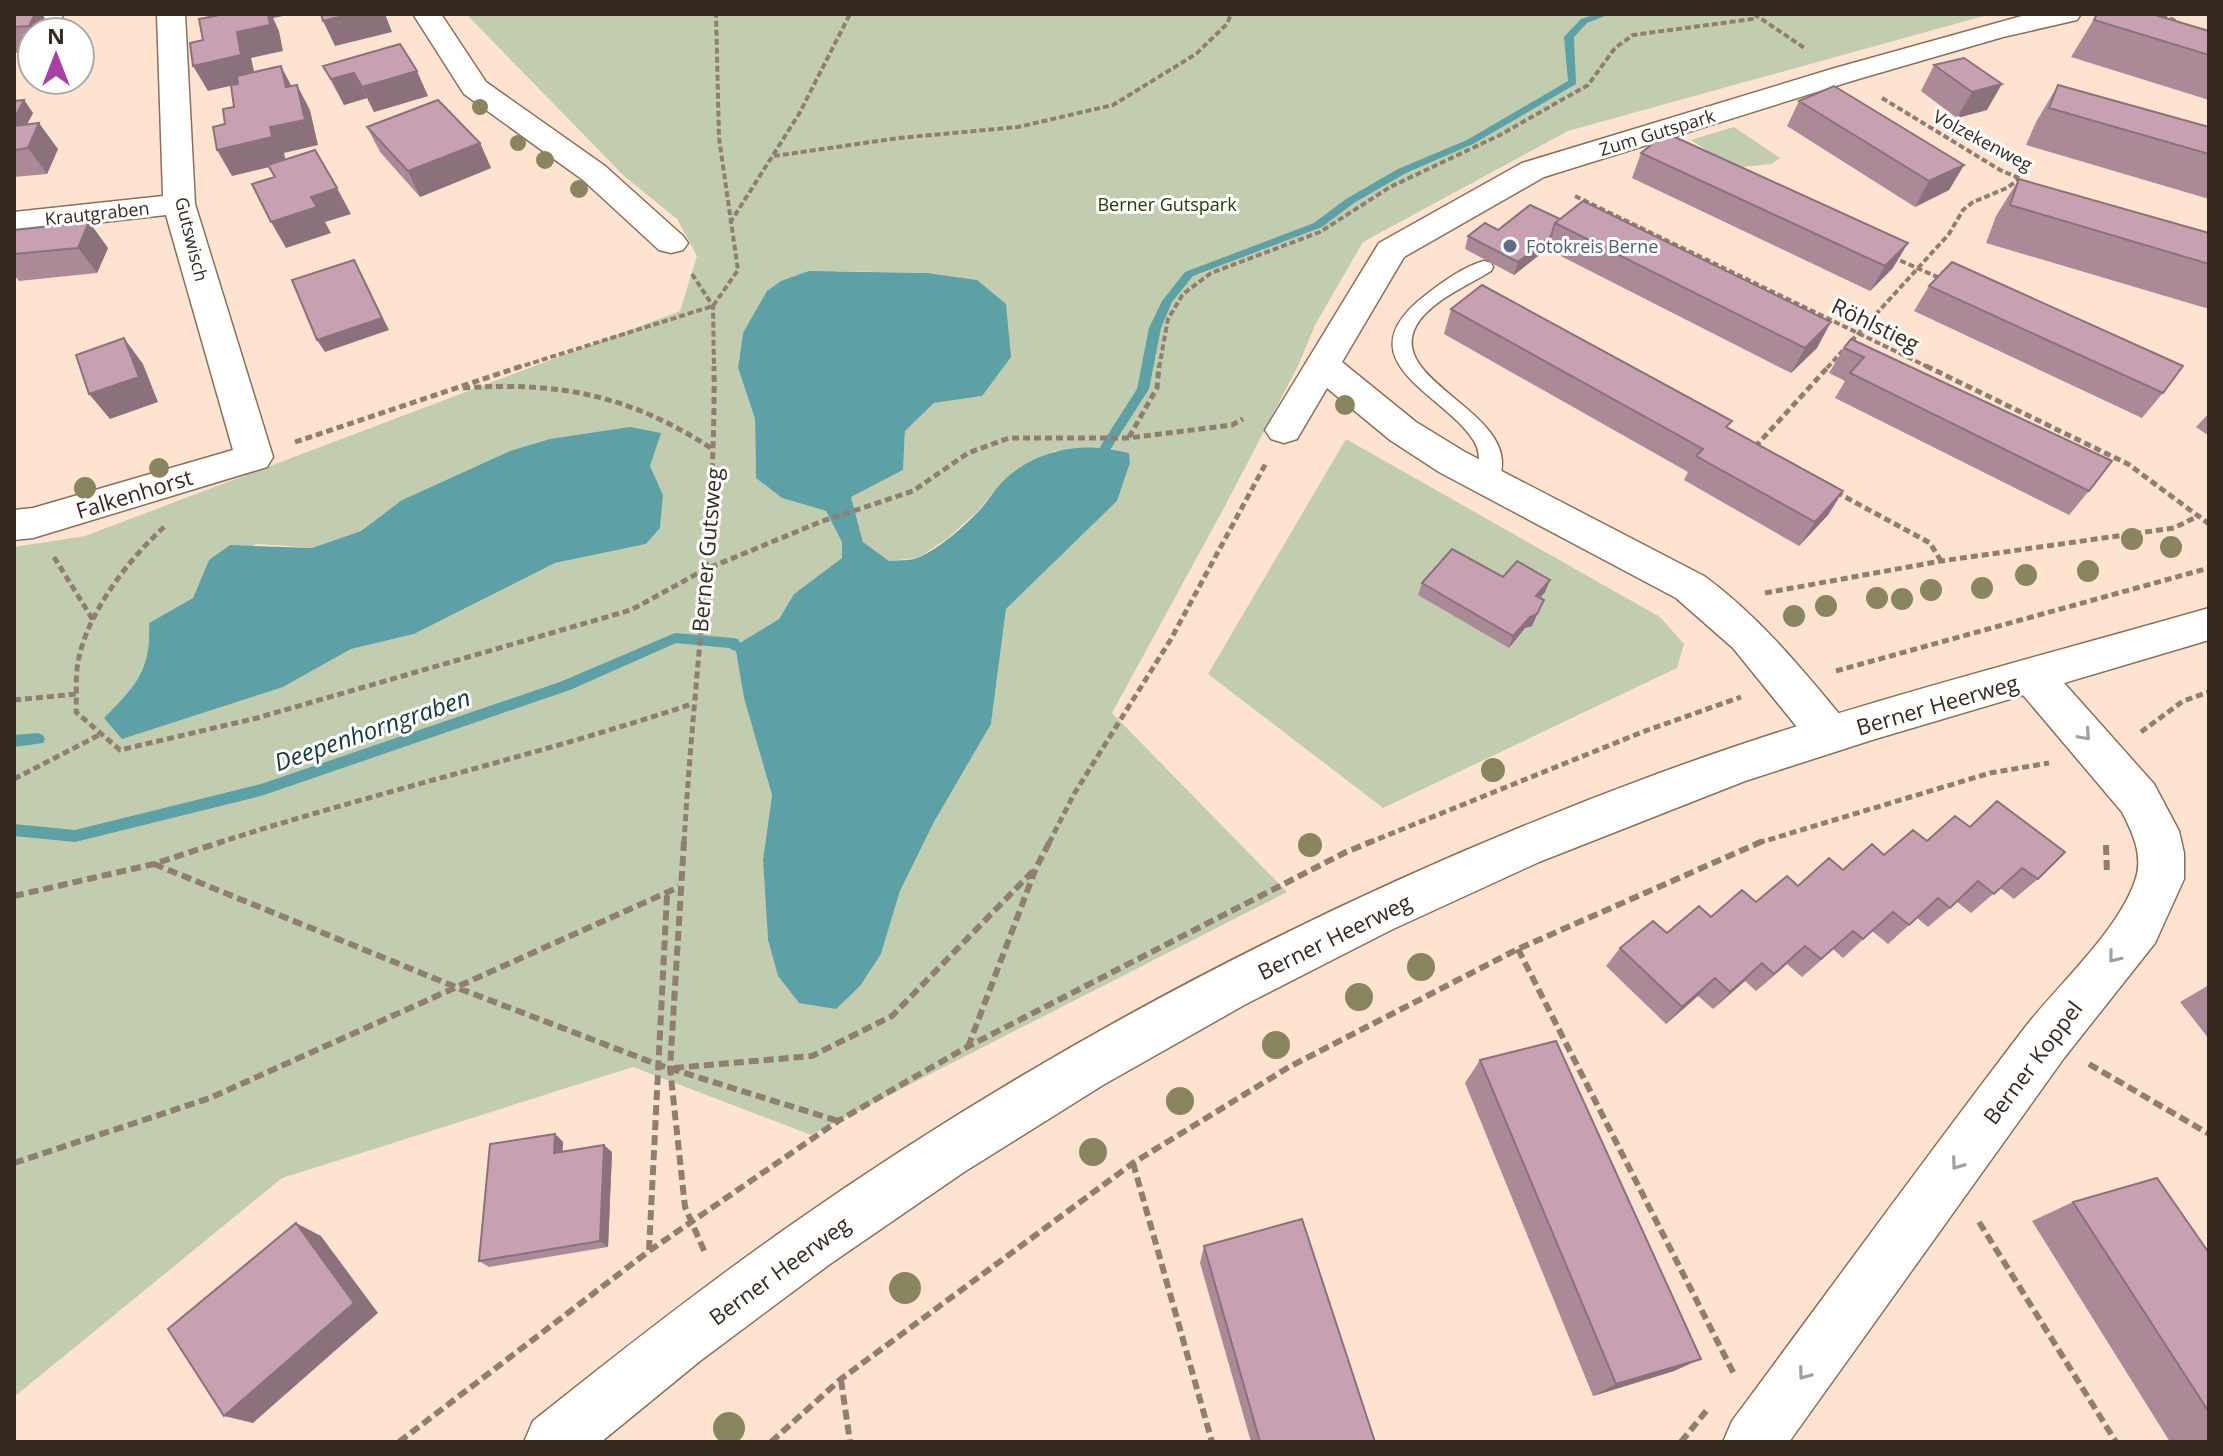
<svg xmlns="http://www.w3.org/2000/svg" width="2223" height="1456" viewBox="0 0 2223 1456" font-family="'Open Sans',sans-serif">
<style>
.green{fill:#c2cdaf;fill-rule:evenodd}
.water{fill:#5da0a6}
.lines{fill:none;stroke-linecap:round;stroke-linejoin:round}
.stream{fill:#5da0a6;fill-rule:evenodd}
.lane-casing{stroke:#8c6f59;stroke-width:3}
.street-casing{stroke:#8c6f59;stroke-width:3}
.secondary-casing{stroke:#8c6f59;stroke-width:3}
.path-far2{stroke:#907e70;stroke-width:4;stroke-dasharray:6 3;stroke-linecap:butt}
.path-far1{stroke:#907e70;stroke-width:5;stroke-dasharray:7 4;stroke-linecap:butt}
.path{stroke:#907e70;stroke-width:6;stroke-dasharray:10 5;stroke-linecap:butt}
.lane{fill:#fff;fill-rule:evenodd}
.street{fill:#fff;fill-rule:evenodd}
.secondary{fill:#fff;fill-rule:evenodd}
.tree{fill:#89855e}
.wall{fill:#ab8a98}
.shaded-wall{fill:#8b717c}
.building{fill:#c7a1b1;stroke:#8b717c;stroke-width:2}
.oneway{stroke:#a49f9b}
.service-dot{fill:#5c6f8a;stroke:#fff;stroke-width:3}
.labels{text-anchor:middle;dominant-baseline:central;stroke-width:6;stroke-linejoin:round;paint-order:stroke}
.far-street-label{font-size:18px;fill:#352920;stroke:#fff}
.far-park-label{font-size:18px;fill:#293700;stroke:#fff}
.far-service-label{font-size:18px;fill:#4e5e75;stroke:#fff;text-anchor:start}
.street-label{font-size:22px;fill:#352920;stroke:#fff}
.water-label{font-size:24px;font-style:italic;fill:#17393c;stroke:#fff}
</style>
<rect width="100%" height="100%" fill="#fee4d0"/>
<path class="green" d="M466 14H1991L1568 131 1363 242 1315 325 1298 366 1225 506 1112 713 1287 892 811 1135 633 1067 282 1178 14 1397V547L85 536 680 311 697 256 677 219 624 176ZM837 271 927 273 982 396 934 403 905 431 903 470 851 497 863 542 889 561 918 558 948 538 979 510 1004 479 1054 451 1106 447 1129 453 1130 463 1117 501 1006 609 991 724 934 822 900 891 881 954 799 1003 778 976 768 940 763 860 772 795 744 698 735 647 779 619 794 594 842 558V542L826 511 782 498 756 478 755 419 738 368 743 333ZM630 427 663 495 660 528 646 544 555 563 414 634 351 649 283 687 104 718C136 685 151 671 149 623L193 598 209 560 258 544 312 548 361 531 402 500 510 451Z
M1734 127 1780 158 1772 164 1733 168 1691 140Z
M1346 439 1660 617 1684 644 1677 668 1383 808 1208 674Z"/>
<path class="water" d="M809 271 927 273 977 280 1006 304 1011 357 982 396 934 403 905 431 903 470 851 497 863 542 889 561C899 560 911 561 920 557 941 547 962 528 979 511 989 500 996 487 1006 478 1040 448 1086 441 1129 453L1130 463 1117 501 1006 609 991 724 934 822 900 891 881 954 860 986 836 1009 799 1003 778 976 768 940 763 860 772 795 744 698 735 646 779 619 794 594 842 558V542L826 511 782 498 756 478 755 419 738 368 743 333 767 291 781 281Z
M630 427 661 433 650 466 663 495 660 528 646 544 555 563 414 634 351 649 283 687 122 739 104 718C136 685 151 671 149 623L193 598 209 560 230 545 312 548 361 531 402 500 510 451 550 439Z"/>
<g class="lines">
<path class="stream" d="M1597 14H1610L1587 23 1574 37 1576 84 1473 144 1406 173 1354 203 1322 227 1193 276 1172 302 1161 328 1149 389 1110 450H1102L1100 447 1137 389 1149 328 1162 301 1185 272 1314 223 1346 199 1398 169 1467 140 1568 81 1564 37 1581 19Z
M675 633 733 638 738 639 742 646 735 651 729 648 676 643 570 690 261 796 75 842 14 836V824L75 830 261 784 560 682Z
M38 733 43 735 45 739 43 743 14 747V735Z"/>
<g class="lane-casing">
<path id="lane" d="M1484 261 1491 263 1493 267 1491 271C1467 286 1430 301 1416 326 1384 385 1536 416 1495 487H1481C1473 474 1485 459 1474 441 1447 396 1348 364 1416 303 1434 288 1461 267 1484 261Z"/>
</g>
<g class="street-casing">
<path id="street" d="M14 14H64L60 20 14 25Z
M157 14H185L195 204 273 457 267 467 33 538 14 540V510L33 508 233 450 166 215 14 232V212L163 196Z
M413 14H441L486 82 605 166 683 236 688 243 683 250 671 253 659 250 583 180 464 94Z
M2029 14H2081L2077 20 2003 37 1855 80 1544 177 1404 257 1342 362 1416 422 1465 452 1704 576C1760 617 1802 669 1846 722L1852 735 1846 748 1830 753 1814 748 1733 648 1676 598 1439 472 1390 440 1327 388 1297 439 1284 443 1271 439 1265 430 1379 243 1522 163 1835 68Z
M2033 660 2048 665 2154 784 2179 831 2184 853V879L2155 943 2064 1058 1789 1442H1723L1732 1421C1830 1289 1926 1157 2026 1026 2059 984 2118 931 2135 881 2144 857 2133 833 2122 812L2018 689 2012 677 2018 665Z"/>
</g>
<g class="secondary-casing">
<path id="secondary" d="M2209 608V640L1872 740 1745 781 1539 862 1391 930 1246 1004 1103 1085 964 1172 830 1264 700 1361 601 1442H524L533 1421C617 1354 701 1288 788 1227 1056 1039 1351 887 1657 774 1838 707 2025 661 2209 608Z"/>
</g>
<path class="path-far2" d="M1754 14 1806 49
M2162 14 2179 23
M1882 98 2000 170 2021 179
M774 156 899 138 1018 127 1113 105 1196 54 1227 24 1231 14
M1575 196 1930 368
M730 223 799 114 850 14
M1892 257 1942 279
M692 274 713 306 714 368
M516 368 713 306 738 270 719 138 716 14
M1159 368 1168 319 1183 294 1211 273 1320 232 1390 187 1500 135 1588 85 1615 48 1633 35 1752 19 1750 14
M1827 368 1949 234 1963 210 1973 202 2007 188 2019 179"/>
<path class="path-far1" d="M1926 366 2128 464 2209 524
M463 388C560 381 632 396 714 450
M1129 437 1157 388 1159 366
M295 442 522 366
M1755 447 1829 366
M1836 492 1930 543 1941 561
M164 527C128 560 87 613 78 662 75 678 77 696 76 712L120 750 257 718 631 610 704 570 820 522 913 491 968 453 1009 438H1128L1232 425 1243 419
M54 557 93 620
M1765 593 1941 561 2174 528 2198 516
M1836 671 2209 568
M14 700 77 694
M2141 732 2183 701 2209 692
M14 779 101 734
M218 843C375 792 536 756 692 704
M684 843C693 685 716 524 714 366
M1049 843 1074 794 1171 639 1266 463
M1368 843 1645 731 1741 697
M1758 843 1990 773 2049 763"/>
<path class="path" d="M684 841 670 1068 685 1207 706 1255
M2106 845 2107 875
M154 864 458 988 659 1065 838 1121
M14 896 154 864 224 841
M1518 949 1735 1376
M968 1047 1036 868 1050 841
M2089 1064 2209 1134
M674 1068 812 1056 892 1016 1033 871
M14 1163 210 1098 679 887
M1133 1163 1212 1442
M1979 1222 2116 1442
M649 1250 667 895
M841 1380 850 1442
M399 1442 649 1251 838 1121 967 1047 1346 852 1373 841
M771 1442 841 1379 1133 1163 1289 1067 1518 949 1763 841
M1681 1442 1707 1410"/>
<use href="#lane" class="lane"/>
<use href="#street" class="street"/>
<use href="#secondary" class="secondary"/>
</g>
<g class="tree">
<circle cx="480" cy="107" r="8"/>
<circle cx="518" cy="143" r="8"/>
<circle cx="545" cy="160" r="9"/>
<circle cx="579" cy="189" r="9"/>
<circle cx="1345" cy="405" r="10"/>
<circle cx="159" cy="468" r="10"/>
<circle cx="85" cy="488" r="11"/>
<circle cx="2132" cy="539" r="11"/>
<circle cx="2171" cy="547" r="11"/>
<circle cx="2088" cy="571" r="11"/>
<circle cx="2026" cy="575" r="11"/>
<circle cx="1982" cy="588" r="11"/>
<circle cx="1931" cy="590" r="11"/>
<circle cx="1877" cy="598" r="11"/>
<circle cx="1902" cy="599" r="11"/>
<circle cx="1826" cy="606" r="11"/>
<circle cx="1794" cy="616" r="11"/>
<circle cx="1493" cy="770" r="12"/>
<circle cx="1310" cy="845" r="12"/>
<circle cx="1421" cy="967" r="14"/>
<circle cx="1359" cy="997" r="14"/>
<circle cx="1276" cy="1045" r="14"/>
<circle cx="1180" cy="1101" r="14"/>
<circle cx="1093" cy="1152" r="14"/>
<circle cx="905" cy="1288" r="16"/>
<circle cx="729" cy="1428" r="16"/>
</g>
<path class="wall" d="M14 14H42L53 32H32V52L14 53Z
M2097 14 2209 31V100L2071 57Z
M1964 58 1987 110 1957 118 1921 91 1934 65Z
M323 66 428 96 374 112 367 98 344 105Z
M2058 85 2209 127V199L2026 145 2036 122Z
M24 100 33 113 27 124 58 149 47 174 14 177V101Z
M1799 101 1964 165 1949 190 1915 207 1787 126Z
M367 127 480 143 491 168 420 197 380 152Z
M1641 153 1893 268 1870 291 1632 178Z
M2019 179 2209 233V309L1986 243 1996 216Z
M1530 205 1817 348 1791 373 1547 249 1514 275 1465 249 1468 236 1498 230Z
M89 222 108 248 97 273 19 281 14 275V230Z
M1929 286 2163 393 2142 418 1914 311Z
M1451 309 1728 428 1843 491 1828 515 1799 546 1684 480 1688 472 1444 334Z
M1851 339 2089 491 2069 515 1835 398 1845 381 1829 373 1844 348Z
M2209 413V436L2196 427Z
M1503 577 1550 580 1545 592 1540 598 1544 600 1532 626 1525 628 1509 648 1418 595 1422 583Z
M1955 816 2038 879 2014 899 2000 888 1971 913 1957 902 1928 927 1917 918 1888 944 1872 931 1843 958 1833 949 1802 977 1787 964 1756 991 1745 981 1713 1009 1698 996 1666 1024 1606 966 1620 948 1667 933 1884 855 1927 841Z
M2209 985V1039L2180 1002Z
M1480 1060 1674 1371 1593 1396 1465 1083Z
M555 1134 563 1142 562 1152H612L608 1247 489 1267 479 1261Z
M2073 1202 2209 1253V1442H2170L2032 1221Z
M1204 1246 1375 1442H1251L1200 1263Z"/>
<path class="shaded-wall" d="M35 14H42L53 32H33L29 26Z
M219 14H288V15L273 18 279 31 283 51 251 58 256 80 208 91 193 66 224 24Z
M351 14H385L392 32 335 46 323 21Z
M281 66 294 91 286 87Z
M417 71 428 96 374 112 362 87Z
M354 73 367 98 344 105 331 79Z
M2002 84 1987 110 1957 118 1972 92Z
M297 85 310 110 318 145 284 153 286 163 232 176 217 150 270 127Z
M24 100 33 113 22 134 14 123V119Z
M39 123 58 149 47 174 28 148Z
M480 143 491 168 420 197 408 171Z
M1964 165 1949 190 1915 207 1929 181Z
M337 188 351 214 325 222 331 233 286 248 271 222 311 197Z
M89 222 108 248 97 273 78 248Z
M1551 236 1547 249 1514 275 1518 262Z
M1908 243 1893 268 1870 291 1885 266Z
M354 260 389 330 325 352 317 340Z
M1831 322 1817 348 1791 373 1805 348Z
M124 338 143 364 158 402 110 419 89 394Z
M1843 491 1828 515 1799 546 1815 522Z
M1550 580 1545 592 1531 608 1536 596Z
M1537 614 1532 626 1525 628 1509 648 1513 636 1530 617Z
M1853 931 1833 949 1802 977 1821 959Z
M1805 946 1787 964 1756 991 1774 974Z
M1762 963 1745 981 1713 1009 1730 992Z
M1715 978 1698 996 1666 1024 1682 1007Z
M555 1134 563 1142 562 1161 554 1153Z
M604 1145 612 1152 608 1247 600 1241Z
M296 1223 321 1236 378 1313 253 1423 224 1416Z
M1701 1359 1674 1371 1593 1396 1616 1384Z"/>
<path class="building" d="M14 14H35L29 26 14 27Z
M225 14H268L270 25 237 32 241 55 193 66 190 43 203 40 199 19Z
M321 14H351L323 21Z
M2097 14H2152L2209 31V55L2094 20Z
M400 44 417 71 362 87 354 73 331 79 323 66Z
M1964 58 2002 84 1972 92 1934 65Z
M281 66 286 87 297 85 305 120 270 127 272 137 217 150 213 127 225 124 223 109 234 107 231 85 238 84 237 76Z
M2058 85 2209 127V154L2049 108Z
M1834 86 1964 165 1929 181 1799 101Z
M24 100 14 119V101Z
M438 100 480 143 408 171 367 127Z
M39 123 28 148 14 150V126Z
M1666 133 1908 243 1885 266 1641 153Z
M315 150 337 188 311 197 317 207 271 222 252 184 275 177 268 165Z
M2019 179 2209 233V264L2010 205Z
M1583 201 1831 322 1805 348 1555 223Z
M1530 205 1560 219 1555 223 1551 236 1518 262 1468 236 1485 223 1498 230Z
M89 222 78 248 14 254V230Z
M354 260 382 318 317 340 292 280Z
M1952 262 2183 366 2163 393 1929 286Z
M1482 285 1732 421 1726 427 1843 491 1815 522 1696 456 1703 449 1451 309Z
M124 338 139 377 89 394 76 355Z
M1851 339 2112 461 2089 491 1850 373 1864 357 1844 348Z
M1452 549 1503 577 1517 561 1550 580 1536 596 1544 600 1537 614 1530 617 1513 636 1422 583Z
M1997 801 2065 852 2038 879 2022 868 1994 894 1978 881 1950 908 1938 898 1909 925 1893 912 1863 939 1853 931 1821 959 1805 946 1774 974 1762 963 1730 992 1715 978 1682 1007 1620 948 1653 921 1667 933 1699 906 1711 917 1742 890 1756 902 1787 876 1798 886 1829 858 1843 870 1872 844 1884 855 1913 830 1927 841 1955 816 1970 827Z
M1556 1041 1701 1359 1616 1384 1480 1060Z
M555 1134 554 1153 604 1145 600 1241 479 1261 490 1144Z
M2157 1178 2209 1253V1412L2073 1202Z
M1302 1219 1375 1442H1260L1204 1246Z
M296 1223 354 1303 224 1416 168 1329Z"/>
<defs><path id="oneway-chevron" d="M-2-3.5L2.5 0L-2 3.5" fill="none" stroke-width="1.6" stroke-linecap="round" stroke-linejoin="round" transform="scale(2)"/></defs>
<g class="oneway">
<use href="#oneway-chevron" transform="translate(2085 735) rotate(48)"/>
<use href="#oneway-chevron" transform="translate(2114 957) rotate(129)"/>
<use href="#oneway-chevron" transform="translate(1957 1164) rotate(126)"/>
<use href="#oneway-chevron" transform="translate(1804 1374) rotate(126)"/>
</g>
<circle class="service-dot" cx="1510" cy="246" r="8"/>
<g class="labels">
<g class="far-street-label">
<text transform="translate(1657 132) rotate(-17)">Zum Gutspark</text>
<text transform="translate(1983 140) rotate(28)">Volzekenweg</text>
<text transform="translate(97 213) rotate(-6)">Krautgraben</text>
<text transform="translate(192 239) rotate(76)">Gutswisch</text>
</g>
<g class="far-park-label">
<text x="1167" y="204">Berner Gutspark</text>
</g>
<g class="far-service-label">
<text x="1526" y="246">Fotokreis Berne</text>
</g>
<g class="street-label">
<text transform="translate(1876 324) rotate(26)">Röhlstieg</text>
<text transform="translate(134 493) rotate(-17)">Falkenhorst</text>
<text transform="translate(706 550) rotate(-85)">Berner Gutsweg</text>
<text transform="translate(1937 704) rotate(-16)">Berner Heerweg</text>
<text transform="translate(1334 936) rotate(-26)">Berner Heerweg</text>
<text transform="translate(2032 1062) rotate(-53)">Berner Koppel</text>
<text transform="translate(779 1270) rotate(-36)">Berner Heerweg</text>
</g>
<g class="water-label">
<text transform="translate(372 729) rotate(-19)">Deepenhorngraben</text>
</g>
</g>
<rect width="2223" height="1456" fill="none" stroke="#352920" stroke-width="32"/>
<g transform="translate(56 56)"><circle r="38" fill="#ffffff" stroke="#aea9a6" stroke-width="2"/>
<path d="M0-6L14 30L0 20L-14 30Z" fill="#a740a3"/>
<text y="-12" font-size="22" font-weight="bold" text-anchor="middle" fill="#352920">N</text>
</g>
</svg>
